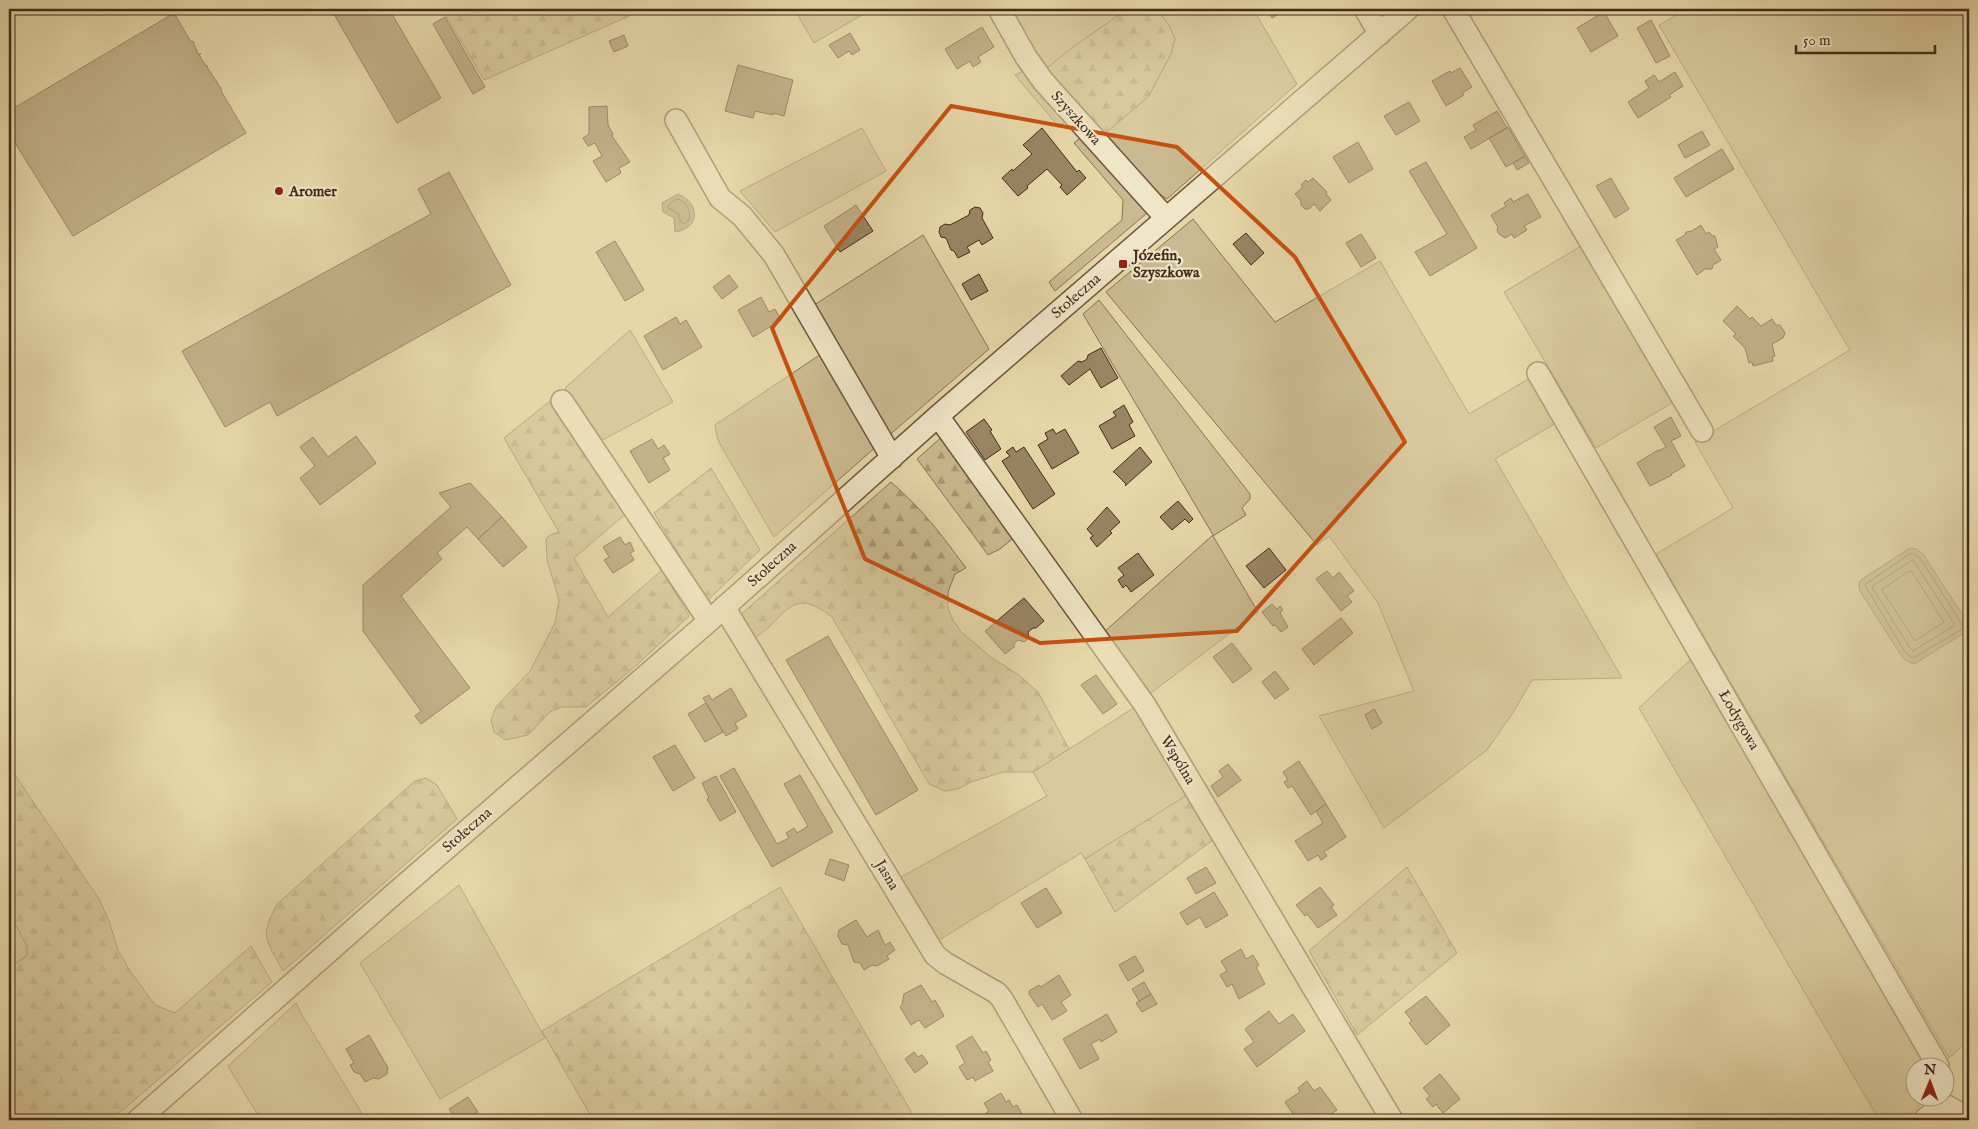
<svg xmlns="http://www.w3.org/2000/svg" width="1978" height="1129" viewBox="0 0 1978 1129" font-family="'IM FELL English',serif">
<style>
.green{fill:#cbba91;stroke:#887255;fill-rule:evenodd}
.forest{fill:url(#forest-firs);stroke:#887255}
.water{fill:#af9d78;stroke:#856f52}
.lines{fill:none;stroke-linecap:round;stroke-linejoin:round}
.shore{stroke:#7a6448;stroke-width:1}
.building{fill:#998464;stroke:#452b19}
.minor-casing{stroke:#6d563d;stroke-width:24}
.minor{stroke:#efe5c7;stroke-width:21}
.marked{fill:none;stroke:#c7500f;stroke-width:4;stroke-linejoin:round}
.poi-dot{fill:#8f2418;stroke:#efe5c7;stroke-width:2}
.labels{text-anchor:middle;dominant-baseline:central;stroke-width:4.5;stroke-linejoin:round;paint-order:stroke}
.street-label{font-size:15px;fill:#452b19;stroke:#efe5c7}
.poi-label{font-size:15px;font-weight:bold;fill:#452b19;stroke:#efe5c7;text-anchor:start}
</style>
<defs>
<pattern id="forest-firs" width="22" height="20" patternUnits="userSpaceOnUse" patternTransform="scale(1.25)"><rect width="22" height="20" fill="#cbba91"/><path d="M5 1l3.5 6h-7zM16 11l3.5 6h-7z" fill="#a79776"/></pattern>
</defs>
<rect width="100%" height="100%" fill="#e6d7a9"/>
<filter id="stains"><feTurbulence type="fractalNoise" baseFrequency=".004" numOctaves="4"/><feColorMatrix values="0 0 0 0 .2 0 0 0 0 .09 0 0 0 0 .02 0 0 0 .5 -.17"/></filter>
<radialGradient id="worn" r=".72"><stop offset=".6" stop-color="#630" stop-opacity="0"/><stop offset="1" stop-color="#630" stop-opacity=".3"/></radialGradient>
<path class="green" d="M794 9H872L814 43Z
M1008 9H1131L1126 10 1069 50 1045 70Z
M1154 9H1253L1297 84 1167 199 1158 193 1103 135 1148 97 1171 54 1175 39 1169 25 1157 9Z
M1687 9H1969V900L1963 904 1969 914V1040L1949 1058 1656 554 1733 508 1695 442 1850 350 1659 25ZM1910 548 1968 629 1964 633 1914 664 1901 655 1860 591 1859 584 1861 580Z
M1025 70 1067 120 1059 127 1015 75Z
M862 128 886 171 775 232 740 191Z
M1081 137 1147 213 1055 291 1049 282 1122 220 1123 200 1074 143Z
M1193 219 1275 322 1380 261 1469 414 1530 378 1556 423 1495 459 1622 678 1532 680 1514 711 1487 750 1384 828 1319 716 1414 691 1378 603 1329 536 1317 545 1106 292Z
M923 235 989 349 886 438 811 307Z
M1581 246 1672 403 1596 448 1504 292Z
M1099 300 1250 494V499L1242 508 1246 515 1213 536 1258 612 1147 696 1104 632 1213 535 1083 314Z
M630 330 673 402 599 442 565 388Z
M824 352 878 445 774 537 721 446 717 437 715 425Z
M1692 658 1928 1066H1916V1096L1929 1097 1904 1120H1879L1639 708Z
M1135 707 1189 794 1085 859 1081 853 939 940 901 877 1047 796 1033 772Z
M459 885 545 1038 440 1099 360 963Z
M9 912 27 946V955L16 963 9 962Z
M296 1003 302 1015 366 1120H261L232 1073 228 1066Z"/>
<path class="forest" d="M442 9H645L484 80Z
M1131 9H1156L1169 25 1175 39 1171 54 1148 97 1103 135 1045 70 1069 50 1126 10Z
M550 401 628 512 574 558 608 617 662 570 689 616 637 665 586 707H562L550 712 528 735 506 740 494 732 491 720 496 707 530 671 555 623 559 600 547 560 546 539 550 535 559 532 504 438Z
M945 434 1016 536 1000 549 988 555 917 459Z
M711 468 760 550 707 601 654 513Z
M891 482C923 510 941 534 966 568L955 574 948 592V608L952 618 961 632 992 658 1019 675 1038 692 1069 749 1033 772H1003L971 782 958 789 945 791 929 784 832 617C788 582 785 623 752 639L738 617Z
M9 766 99 899 109 921 118 950 130 971 155 1005 175 1013 251 946 272 982 111 1120H10L9 1119V962L16 963 27 956V946L9 912Z
M426 778 437 785 457 819 283 971C266 939 259 938 277 904L415 781Z
M1189 794 1216 838 1115 912 1085 859Z
M1407 867 1457 953 1357 1035 1309 951Z
M780 887 916 1120H593L542 1031Z"/>
<path class="water" d="M678 194C700 203 701 228 675 232L674 218 663 212 662 203Z
M1910 548 1916 549 1923 554 1968 623V629L1964 633 1914 664 1905 660 1901 655 1860 591 1859 584 1861 580Z"/>
<g class="lines">
<path class="shore" d="M678 199C687 202 691 212 689 220L683 224 681 222 678 214 667 207 672 202Z
M1910 554H1914L1920 558 1963 626 1961 630 1913 658 1905 652 1865 585Z
M1913 560 1955 625 1913 651 1910 648 1872 587Z
M1909 571 1912 572 1944 622 1915 641 1882 590Z"/>
</g>
<path class="building" d="M331 9H389L441 98 397 123Z
M1266 9H1292L1281 15 1280 13 1272 18Z
M1604 12 1618 36 1591 52 1577 28Z
M174 13 191 42 193 41 198 54H201L199 55 206 66H208L207 67 222 90 221 91 246 133 73 236 17 146 9 129V111Z
M445 17 485 87 473 94 433 24Z
M1651 20 1670 56 1656 63 1637 28Z
M982 27 994 47 978 57 981 62 973 67 970 61 957 69 945 49Z
M850 33 860 50 852 55 849 51 838 58 829 45Z
M624 35 628 46 614 52 609 41Z
M738 65 793 80 784 116 773 113V115L755 111 753 118 725 111Z
M1460 68 1472 87 1462 93 1464 95 1446 106 1432 81 1450 71 1451 73Z
M1675 72 1683 86 1669 95 1671 97 1638 118 1628 102 1649 88 1645 81 1654 75 1659 82Z
M1409 102 1420 121 1396 135 1384 116Z
M607 106 608 125 613 134 612 136 630 162 619 168 621 173 606 182 593 161 602 156 595 143 588 146 583 138 589 134V107Z
M1497 111 1507 128 1471 149 1464 137 1476 130 1473 125Z
M1508 127 1525 156 1506 167 1489 138Z
M1042 128 1077 172 1079 170 1086 178 1067 195 1060 187 1062 185 1047 169 1027 186 1028 188 1018 196 1002 178 1012 169 1013 171 1032 154 1023 145Z
M1702 131 1710 145 1685 158 1678 145Z
M1358 142 1373 169 1349 183 1333 157Z
M1722 149 1734 169 1686 197 1674 178Z
M1525 156 1529 163 1517 170 1513 163Z
M1426 162 1477 248 1430 276 1415 252 1447 234 1409 171Z
M449 172 511 285 277 416 270 402 225 427 182 351 431 214 418 189Z
M1313 178 1327 192 1326 194 1331 200 1320 211 1314 204 1309 209H1305L1301 205V201L1295 194 1303 187 1301 185 1306 180 1308 182Z
M1611 178 1629 209 1615 218 1596 186Z
M1528 194 1541 217 1524 226 1527 230 1514 238 1512 234 1505 238 1499 234 1497 231 1498 227 1491 215 1506 206 1504 203 1511 198 1513 202Z
M856 205 873 231 840 252 824 226Z
M975 207 980 208 983 213 982 218 993 238 982 245 979 240 967 247 970 252 958 258 954 251 951 250 946 238 941 237 939 232 940 227 945 224 950 225 969 215 970 210Z
M1701 225 1706 234 1709 232 1712 236H1715L1718 247 1714 249 1721 260 1713 265 1712 269H1705L1697 275 1676 240 1685 235 1686 232 1692 231Z
M1246 233 1264 253 1251 265 1233 244Z
M1361 234 1376 258 1361 267 1346 243Z
M615 241 644 290 625 301 596 252Z
M979 274 988 291 971 300 962 284Z
M729 275 738 287 722 299 713 287Z
M761 297 769 312 775 309 781 320 753 337 738 310Z
M1737 306 1750 319 1752 317 1761 326 1772 319 1776 325H1780L1785 333 1783 338 1772 344 1775 356 1772 357 1773 361 1753 366 1752 362 1749 363 1745 348 1733 336 1736 334 1723 321Z
M676 317 680 324 686 320 702 347 663 370 644 336Z
M1101 348 1118 378 1101 388 1090 369 1069 385 1061 376 1078 361 1082 362 1087 359 1088 355Z
M1124 405 1133 422 1129 425 1135 436 1112 449 1099 426 1116 416 1113 412Z
M1671 417 1681 436 1671 441 1685 466 1671 474 1672 475 1650 486 1637 463 1658 450V451L1666 447 1654 427Z
M984 419 992 430 990 431 1001 449 985 460 966 432Z
M1053 429 1056 434 1065 429 1079 453 1052 469 1038 445 1048 439 1045 433Z
M356 436 376 463 320 505 300 478 315 466 300 447 313 437 328 457Z
M652 439 658 449 664 445 670 454 663 458 670 470 649 483 630 451Z
M1013 447 1016 452 1024 447 1055 494 1033 509 1002 461 1010 456 1006 452Z
M1140 447 1152 462 1125 486 1126 484 1114 472H1113Z
M470 483 502 517 478 539 467 527 437 553 442 559 401 596 470 688 421 724 415 716 421 711 363 631V585L451 507 439 493Z
M1178 501 1193 519 1189 523 1185 519 1172 530 1160 517Z
M1107 507 1120 522 1110 531 1112 533 1097 547 1090 538 1093 536 1087 529Z
M502 517 527 547 503 567 478 539Z
M620 537 625 545 630 542 634 551 630 553 634 560 613 573 604 560 609 557 603 547Z
M1269 548 1286 570 1264 588 1246 566Z
M1138 553 1154 575 1131 592 1126 585 1123 588 1118 580 1124 575 1118 568Z
M1327 571 1333 578 1339 572 1354 591 1347 596 1352 602 1341 611 1316 579Z
M1024 598 1044 621 1036 628H1033L1028 632 1029 638 1024 642 1018 640 1014 644V647L1005 654 985 631Z
M1272 604 1277 609 1280 606 1283 610 1280 613 1288 627 1281 632 1275 625 1273 626 1262 612Z
M1341 618 1353 633 1314 665 1302 649Z
M828 636 918 790 876 815 786 660Z
M1232 643 1252 669 1233 683 1213 657Z
M1275 671 1289 689 1275 699 1262 682Z
M1096 675 1117 704 1103 714 1081 685Z
M731 688 747 716 735 723 738 729 726 736 703 698 709 695 712 700Z
M706 703 723 732 705 742 688 714Z
M1374 709 1382 723 1372 729 1365 715Z
M675 745 695 778 673 791 653 757Z
M1299 761 1326 804 1311 815 1292 786 1288 788 1284 782 1288 780 1283 772Z
M1228 764 1241 780 1218 797 1211 786 1223 777 1219 771Z
M734 768 777 844 789 838 786 833 794 828 797 833 808 826 784 784 800 775 833 832 772 867 720 776Z
M716 776 736 812 720 821 707 799 709 798 702 783Z
M1326 804 1346 837 1324 852 1327 856 1321 860 1318 855 1308 861 1295 841 1323 823 1316 811Z
M830 859 849 865 844 881 825 874Z
M1206 867 1216 883 1196 894 1187 878Z
M1320 887 1334 905 1331 907 1337 915 1318 928 1307 914 1305 916 1296 905Z
M1046 888 1062 913 1037 928 1021 903Z
M1214 892 1228 915 1206 928 1200 917 1187 925 1180 913Z
M856 920 867 937 878 930 885 945 890 942 895 950 887 956 889 959 877 966 872 965 864 970 860 963 854 962 848 945 842 944 838 936 839 930Z
M1241 949 1246 959 1253 955 1259 965 1256 967 1265 984 1239 999 1232 984 1227 987 1220 975 1227 971 1221 961Z
M1135 956 1144 971 1128 981 1119 965Z
M1059 975 1071 995 1061 1002 1067 1011 1052 1020 1042 1004 1038 1007 1029 994V991L1039 985 1041 987Z
M1144 982 1151 994 1139 1001 1132 989Z
M921 985 932 1002 935 1000 944 1016 925 1028 919 1020 911 1025 900 1007 902 1005 904 994Z
M1151 994 1157 1004 1142 1012 1136 1003Z
M1426 996 1450 1025 1426 1045 1409 1023 1412 1021 1405 1012Z
M1269 1011 1279 1024 1293 1014 1305 1031 1257 1067 1244 1049 1254 1042 1245 1029Z
M1107 1014 1117 1032 1101 1042 1100 1039 1091 1044 1099 1059 1080 1069 1063 1039Z
M369 1035 388 1068 387 1074 379 1079 373 1078 365 1082 360 1074 354 1072 350 1065 354 1063 346 1049Z
M972 1036 983 1053 986 1051 991 1060 988 1062 993 1071 975 1081 973 1077 967 1080 959 1067 965 1063 956 1046Z
M914 1052 918 1057 922 1055 928 1063 915 1073 905 1059Z
M1440 1074 1460 1099 1443 1113 1436 1104 1433 1107 1426 1099 1430 1096 1423 1088Z
M1307 1081 1314 1091 1320 1087 1337 1110 1325 1118 1326 1120H1297L1285 1102 1300 1092 1298 1088Z
M1001 1093 1006 1102 1009 1100 1013 1107 1017 1105 1022 1114 1019 1116 1021 1120H990L986 1113 989 1111 984 1103Z
M468 1097 478 1112 464 1120H456L449 1109Z"/>
<g class="lines">
<g class="minor-casing">
<path id="minor" d="M999 9 1026 57 1043 81 1166 218
M1365 9 1380 34
M1453 9 1702 431
M676 120 720 198 742 216 774 255 892 458
M1538 373 1938 1066
M562 401 709 621
M938 416 1145 705 1392 1120
M724 607 935 955 945 963 997 993 1002 999 1072 1120
M1943 1104 1956 1111 1963 1120
M138 1120 394 894 709 621 938 416 1408 9
M1924 1120 1943 1104"/>
</g>
<use href="#minor" class="minor"/>
</g>
<path d="M0 0H1978V1129H0ZM951 106 1177 147 1295 257 1405 442 1237 631 1040 643 865 559 772 328Z" fill="#e6d7a9" fill-opacity=".55" fill-rule="evenodd"/>
<path class="marked" d="M951 106 1177 147 1295 257 1405 442 1237 631 1040 643 865 559 772 328Z"/>
<g class="poi-dot">
<circle cx="279" cy="191" r="5"/>
<rect x="1118" y="259" width="10" height="10" rx="2.5"/>
</g>
<g class="labels">
<g class="street-label">
<text transform="translate(1076 118) rotate(48)">Szyszkowa</text>
<text transform="translate(1076 296) rotate(-41)">Stołeczna</text>
<text transform="translate(772 564) rotate(-42)">Stołeczna</text>
<text transform="translate(1739 720) rotate(60)">Łodygowa</text>
<text transform="translate(1178 760) rotate(59)">Wspólna</text>
<text transform="translate(467 830) rotate(-41)">Stołeczna</text>
<text transform="translate(887 875) rotate(59)">Jasna</text>
</g>
<g class="poi-label">
<text x="289" y="191">Aromer</text>
<text x="1133" y="255">Józefin,<tspan x="1133" dy="17">Szyszkowa</tspan></text>
</g>
</g>
<rect width="1978" height="1129" fill="none" stroke="#e6d7a9" stroke-width="30"/>
<rect x="10" y="10" width="1958" height="1109" fill="none" stroke="#452b19" stroke-width="2.5"/>
<rect x="15" y="15" width="1948" height="1099" fill="none" stroke="#452b19"/>
<g transform="translate(1930 1082) rotate(1)"><circle r="24" fill="#efe5c7" stroke="#ab9b81"/>
<path d="M0-4L9 19L0 12L-9 19Z" fill="#8f2418"/>
<text y="-8" font-size="14" font-weight="bold" text-anchor="middle" fill="#452b19">N</text>
</g>
<path d="M1796 45v8h139v-8" fill="none" stroke="#452b19" stroke-width="2.5"/>
<text x="1803" y="45" font-size="15" fill="#452b19" stroke="#efe5c7" stroke-width="4" paint-order="stroke">50 m</text>
<rect width="100%" height="100%" filter="url(#stains)"/>
<rect width="100%" height="100%" fill="url(#worn)"/>
</svg>
